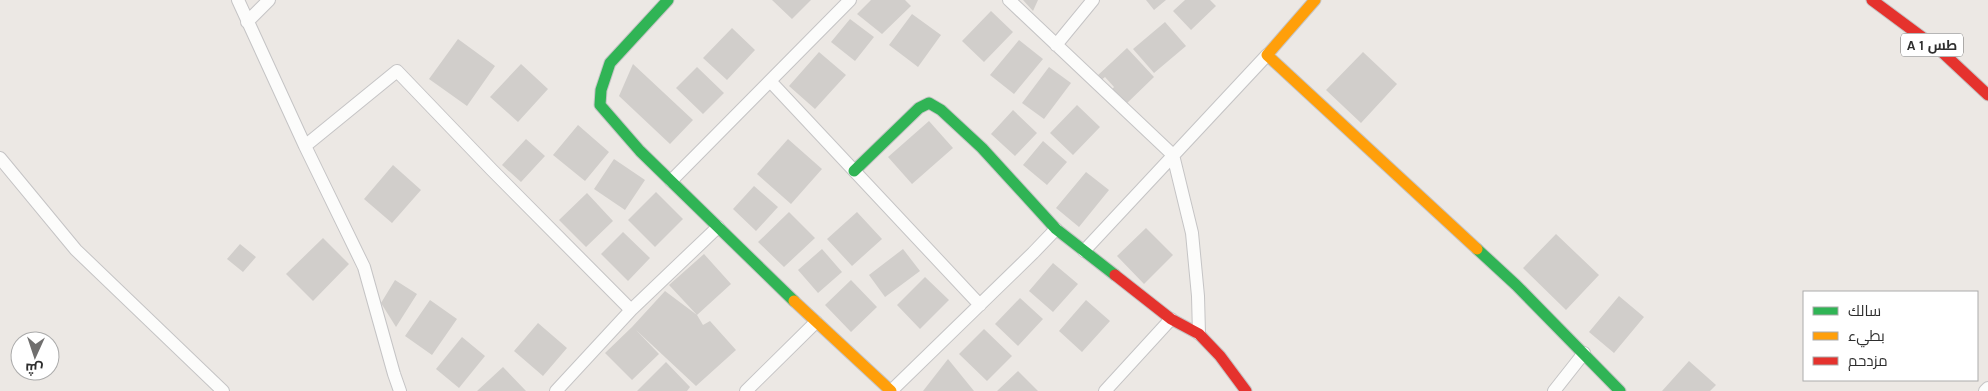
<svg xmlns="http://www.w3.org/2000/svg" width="1988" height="391" viewBox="0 0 1988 391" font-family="Karla,Cairo,sans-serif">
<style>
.building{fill:#d1cecb}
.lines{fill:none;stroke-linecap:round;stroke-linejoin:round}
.street-casing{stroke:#c5c4c5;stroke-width:14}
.fast-casing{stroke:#c5c4c5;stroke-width:13}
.slow-casing{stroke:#c5c4c5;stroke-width:13}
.jam-casing{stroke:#c5c4c5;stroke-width:13}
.street{stroke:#fcfcfb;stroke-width:12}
.fast{stroke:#30b455;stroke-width:11}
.slow{stroke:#ff9f0a;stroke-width:11}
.jam{stroke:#e5322d;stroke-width:11}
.labels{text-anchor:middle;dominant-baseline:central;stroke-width:5;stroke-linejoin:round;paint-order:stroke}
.shield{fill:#fff;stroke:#6d6d6d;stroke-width:1}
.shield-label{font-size:14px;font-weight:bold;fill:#2e2e2e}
</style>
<rect width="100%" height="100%" fill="#ece8e4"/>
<path class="building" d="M772 0H811L792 19Z
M871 0H905L911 6 882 34 857 14Z
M1023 0H1038L1033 11Z
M1146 0H1166L1154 10Z
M1185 0H1210L1216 6 1191 30 1173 11Z
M991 11 1013 32 984 62 962 41Z
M912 14 941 35 918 67 889 45Z
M850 19 874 37 855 61 831 42Z
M1165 22 1186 46 1154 73 1133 49Z
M732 28 755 50 727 80 703 58Z
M458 39 495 66 467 106 429 79Z
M1019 40 1043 59 1014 94 990 75Z
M1127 48 1154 77 1123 107 1109 93 1114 87 1105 77 1100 81 1096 77Z
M819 52 846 75 815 109 789 86Z
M1363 52 1397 84 1361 123 1326 90Z
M521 64 548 89 518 122 490 97Z
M633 64 693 120 670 144 619 96Z
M697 67 724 93 703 114 676 88Z
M1049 67 1071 83 1044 119 1022 103Z
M1077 105 1100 127 1073 155 1050 133Z
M1013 110 1037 133 1015 156 991 134Z
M929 121 953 148 912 184 888 157Z
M578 125 609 152 585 181 553 155Z
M526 139 545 156 521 182 502 165Z
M788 139 822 169 791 204 757 174Z
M1043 141 1067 162 1047 185 1023 165Z
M614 159 645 180 625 210 594 189Z
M393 165 421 190 392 223 364 199Z
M1086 172 1109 190 1079 227 1056 208Z
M754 186 778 207 756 231 733 209Z
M656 192 683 219 655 247 628 220Z
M587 193 613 221 586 247 559 220Z
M789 212 815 238 784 267 758 242Z
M857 212 882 239 852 266 827 239Z
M1146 228 1173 255 1144 284 1117 256Z
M623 232 650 258 628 281 601 254Z
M1556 234 1599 275 1566 310 1523 268Z
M323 238 349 264 313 301 286 274Z
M240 244 256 257 243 272 227 259Z
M822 249 842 272 818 293 798 270Z
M903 249 920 271 885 297 869 275Z
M704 254 731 284 697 315 669 285Z
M1053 263 1078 284 1053 312 1029 291Z
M925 277 949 300 920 329 897 305Z
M395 280 417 294 396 327 381 303Z
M851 280 877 307 851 332 825 305Z
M665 291 697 315 703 325 710 321 736 350 696 386 636 330 659 354 632 380 605 353 632 327Z
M1619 296 1644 317 1614 353 1589 332Z
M1020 298 1043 319 1018 346 995 324Z
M430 300 457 319 432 355 405 336Z
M1086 300 1110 321 1082 352 1059 331Z
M538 323 567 348 543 376 514 351Z
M984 329 1012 356 987 381 959 354Z
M462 337 485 356 459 388 436 369Z
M948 359 974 391H923Z
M1689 361 1716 385 1710 391H1662Z
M666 362 690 387 687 391H637Z
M503 367 526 391H477Z
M1018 371 1038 391H997Z"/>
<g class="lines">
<g class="street-casing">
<path id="street" d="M238 0 305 146 364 267 394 374 400 391
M1009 0 1173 155 1192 233 1198 296 1199 334
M247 22 269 0
M1056 45 1093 0
M770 81 980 305
M305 146 397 71 492 170 631 310
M0 158 76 250 223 391
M671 181 850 0
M1084 251 1267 55
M556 391 631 310 718 227
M746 391 816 322
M891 391 1033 253 1056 229
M1105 391 1171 319
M1554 391 1584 353
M1985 391 1988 388"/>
</g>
<g class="fast-casing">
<path id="fast" d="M668 0 610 63 601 90 600 105 640 151 794 301
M854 171 919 108 929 103 941 110 982 148 1056 229 1115 275
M1477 249 1516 285 1620 391"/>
</g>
<g class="slow-casing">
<path id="slow" d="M1315 0 1267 55 1477 249
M794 301 891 391"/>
</g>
<g class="jam-casing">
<path id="jam" d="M1872 0 1942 52 1988 95
M1115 275 1171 319 1199 334 1220 356 1246 391"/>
</g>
<use href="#street" class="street"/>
<use href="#fast" class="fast"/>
<use href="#slow" class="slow"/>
<use href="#jam" class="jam"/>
</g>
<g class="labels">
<rect class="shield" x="1901" y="33.5" width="62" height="23" rx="4"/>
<g class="shield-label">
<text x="1932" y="45">A 1 طس</text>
</g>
</g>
<rect x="1803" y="291" width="175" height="90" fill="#ffffff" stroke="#ababab"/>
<rect x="1813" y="307" width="25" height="8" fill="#30b455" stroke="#ababab"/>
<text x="1848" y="316" font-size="15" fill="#2e2e2e">سالك</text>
<rect x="1813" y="332" width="25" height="8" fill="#ff9f0a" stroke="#ababab"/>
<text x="1848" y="341" font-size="15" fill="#2e2e2e">بطيء</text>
<rect x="1813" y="357" width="25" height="8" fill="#e5322d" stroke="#ababab"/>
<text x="1848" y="366" font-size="15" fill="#2e2e2e">مزدحم</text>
<g transform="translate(35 356) rotate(183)"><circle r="24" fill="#ffffff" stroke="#ababab"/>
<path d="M0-4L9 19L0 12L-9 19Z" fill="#706f6e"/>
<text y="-8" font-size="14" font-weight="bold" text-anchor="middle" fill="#2e2e2e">ش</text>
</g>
</svg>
